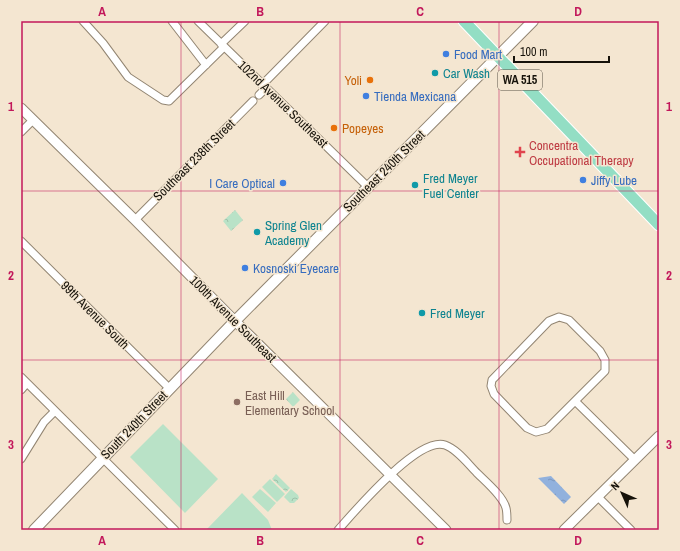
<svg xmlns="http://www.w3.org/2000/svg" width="680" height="551" viewBox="0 0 680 551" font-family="'Archivo Narrow',sans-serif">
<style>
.grass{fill:#b9e2c7}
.forest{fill:url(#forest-crowns)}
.water{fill:url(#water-ripples)}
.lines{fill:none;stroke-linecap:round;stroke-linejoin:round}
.minor-casing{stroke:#928572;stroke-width:9}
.tertiary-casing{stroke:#928572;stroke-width:11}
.secondary-casing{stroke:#928572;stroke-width:12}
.primary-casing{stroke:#fff;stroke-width:13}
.minor{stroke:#fff;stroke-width:7}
.tertiary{stroke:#fff;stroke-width:9}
.secondary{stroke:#fff;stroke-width:10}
.primary{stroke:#93dec4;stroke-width:11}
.grid{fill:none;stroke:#c2185b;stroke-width:1;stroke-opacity:0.55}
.shop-dot{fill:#3f7fe0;stroke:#f4e6d1;stroke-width:1.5}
.culture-dot{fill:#0f9aa8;stroke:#f4e6d1;stroke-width:1.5}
.food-dot{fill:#e8710a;stroke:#f4e6d1;stroke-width:1.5}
.health-dot{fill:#e0444e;stroke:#f4e6d1;stroke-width:1.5}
.education-dot{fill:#8d6e63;stroke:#f4e6d1;stroke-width:1.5}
.labels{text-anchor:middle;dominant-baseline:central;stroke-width:3;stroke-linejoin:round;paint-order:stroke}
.shield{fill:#f4e6d1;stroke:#595246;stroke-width:1}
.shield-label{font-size:12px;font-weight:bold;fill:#16120a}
.shop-label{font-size:13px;fill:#366cbe;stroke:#f4e6d1;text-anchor:start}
.culture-label{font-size:13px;fill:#0d838f;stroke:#f4e6d1;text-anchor:start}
.food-label{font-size:13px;fill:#c56008;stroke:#f4e6d1;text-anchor:end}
.street-label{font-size:13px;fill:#16120a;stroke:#f4e6d1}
.health-label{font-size:13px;fill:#be3a42;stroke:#f4e6d1;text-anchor:start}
.education-label{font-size:13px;fill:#785e54;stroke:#f4e6d1;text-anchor:start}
.neatline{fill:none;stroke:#c2185b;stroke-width:1.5}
.grid-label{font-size:13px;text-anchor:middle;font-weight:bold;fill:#c2185b}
</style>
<defs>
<pattern id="forest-crowns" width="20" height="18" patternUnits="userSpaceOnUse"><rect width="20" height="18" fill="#b9e2c7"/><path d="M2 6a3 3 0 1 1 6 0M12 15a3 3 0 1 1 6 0" fill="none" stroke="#9ec1aa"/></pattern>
<pattern id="water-ripples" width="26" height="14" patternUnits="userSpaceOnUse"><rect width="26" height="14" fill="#91b1dd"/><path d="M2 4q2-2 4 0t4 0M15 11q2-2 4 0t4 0" fill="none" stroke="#7c97bc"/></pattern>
</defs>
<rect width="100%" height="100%" fill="#f4e6d1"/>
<path class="grass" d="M163 424 218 479 185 513 130 457Z
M270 479 285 494 277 502 262 487Z
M260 489 276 503 268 512 252 497Z
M242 493 268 520 272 530H206Z"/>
<path class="forest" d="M235 210 243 220 231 231 223 221Z
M293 392 300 400 293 407 286 399Z
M276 474 290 488 286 492 272 479Z
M291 489 298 495 299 498 294 503H290L284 497Z"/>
<path class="water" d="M551 476 571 497 564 504 538 478Z"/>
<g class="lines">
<g class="minor-casing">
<path id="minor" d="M83 21 103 43 128 77 163 100 169 101 224 47
M172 21 206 65
M198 21 368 187
M221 44 245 21
M262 85 325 21
M259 95 266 88
M21 132 33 120
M135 220 253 101
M21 241 170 389
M559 317 569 320 600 351 605 360V371L547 429 536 432 527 428 494 394 491 386 492 380 549 321Z
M21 377 175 530
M21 390 27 383
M575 401 635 460
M21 459 44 422 55 411
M598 497 631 530
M338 530C355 511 418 436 445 445 457 449 468 464 477 473 486 482 503 496 506 508 507 512 507 516 507 520"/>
</g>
<g class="tertiary-casing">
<path id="tertiary" d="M21 108 135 220 235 321 446 530
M564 530 659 436"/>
</g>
<g class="secondary-casing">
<path id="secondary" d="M34 530 235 321 533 21"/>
</g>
<g class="primary-casing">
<path id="primary" d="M464 21 659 225"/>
</g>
<use href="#minor" class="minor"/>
<use href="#tertiary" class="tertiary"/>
<use href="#secondary" class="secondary"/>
<use href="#primary" class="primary"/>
</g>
<path class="grid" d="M181 21V530M340 21V530M499 21V530M21 191H659M21 360H659"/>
<g class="shop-dot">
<circle cx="446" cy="54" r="4"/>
<circle cx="366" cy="96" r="4"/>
<circle cx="583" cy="180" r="4"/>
<circle cx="283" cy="183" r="4"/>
<circle cx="245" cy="268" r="4"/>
</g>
<g class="culture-dot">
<circle cx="435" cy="73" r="4"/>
<circle cx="415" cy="185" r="4"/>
<circle cx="257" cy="232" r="4"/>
<circle cx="422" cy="313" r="4"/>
</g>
<g class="food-dot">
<circle cx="370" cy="80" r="4"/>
<circle cx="334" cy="128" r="4"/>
</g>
<path class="health-dot" d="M518 146h4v4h4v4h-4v4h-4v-4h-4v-4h4z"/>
<circle class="education-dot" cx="237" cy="402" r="4"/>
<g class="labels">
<rect class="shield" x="498" y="70" width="44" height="20" rx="3"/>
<g class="shield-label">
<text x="520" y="80">WA 515</text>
</g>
<g class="shop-label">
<text x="454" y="54">Food Mart</text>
<text x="374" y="96">Tienda Mexicana</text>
<text x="591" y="180">Jiffy Lube</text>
<text x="275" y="183" text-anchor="end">I Care Optical</text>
<text x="253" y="268">Kosnoski Eyecare</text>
</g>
<g class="culture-label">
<text x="443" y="73">Car Wash</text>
<text x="423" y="178">Fred Meyer<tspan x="423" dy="15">Fuel Center</tspan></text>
<text x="265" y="225">Spring Glen<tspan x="265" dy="15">Academy</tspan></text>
<text x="430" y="313">Fred Meyer</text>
</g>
<g class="food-label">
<text x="362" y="80">Yoli</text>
<text x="342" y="128" text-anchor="start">Popeyes</text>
</g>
<g class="street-label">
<text transform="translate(283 104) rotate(44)">102nd Avenue Southeast</text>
<text transform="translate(194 160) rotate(-45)">Southeast 238th Street</text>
<text transform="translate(384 171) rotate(-45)">Southeast 240th Street</text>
<text transform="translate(95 315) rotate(45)">99th Avenue South</text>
<text transform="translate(233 319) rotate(45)">100th Avenue Southeast</text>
<text transform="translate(134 425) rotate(-46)">South 240th Street</text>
</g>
<g class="health-label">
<text x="529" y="145">Concentra<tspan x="529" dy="15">Occupational Therapy</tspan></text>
</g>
<g class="education-label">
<text x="245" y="395">East Hill<tspan x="245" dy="15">Elementary School</tspan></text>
</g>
</g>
<rect width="680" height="551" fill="none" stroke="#f4e6d1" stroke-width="44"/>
<g transform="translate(622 493) rotate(315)" stroke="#f4e6d1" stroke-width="3" paint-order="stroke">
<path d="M0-3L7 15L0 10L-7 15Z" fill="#16120a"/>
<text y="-6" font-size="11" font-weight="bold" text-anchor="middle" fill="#16120a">N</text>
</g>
<path d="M514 56v6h95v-6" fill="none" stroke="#16120a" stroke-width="2"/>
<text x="520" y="56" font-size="12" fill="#16120a" stroke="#f4e6d1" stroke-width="3" paint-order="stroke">100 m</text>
<rect x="22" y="22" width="636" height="507" class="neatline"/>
<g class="grid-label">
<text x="102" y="16">A</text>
<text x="260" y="16">B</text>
<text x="420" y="16">C</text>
<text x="578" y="16">D</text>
<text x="11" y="111">1</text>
<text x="669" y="111">1</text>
<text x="11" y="280">2</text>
<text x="669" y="280">2</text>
<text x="11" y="449">3</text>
<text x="669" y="449">3</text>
<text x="102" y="545">A</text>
<text x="260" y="545">B</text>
<text x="420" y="545">C</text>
<text x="578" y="545">D</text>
</g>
</svg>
